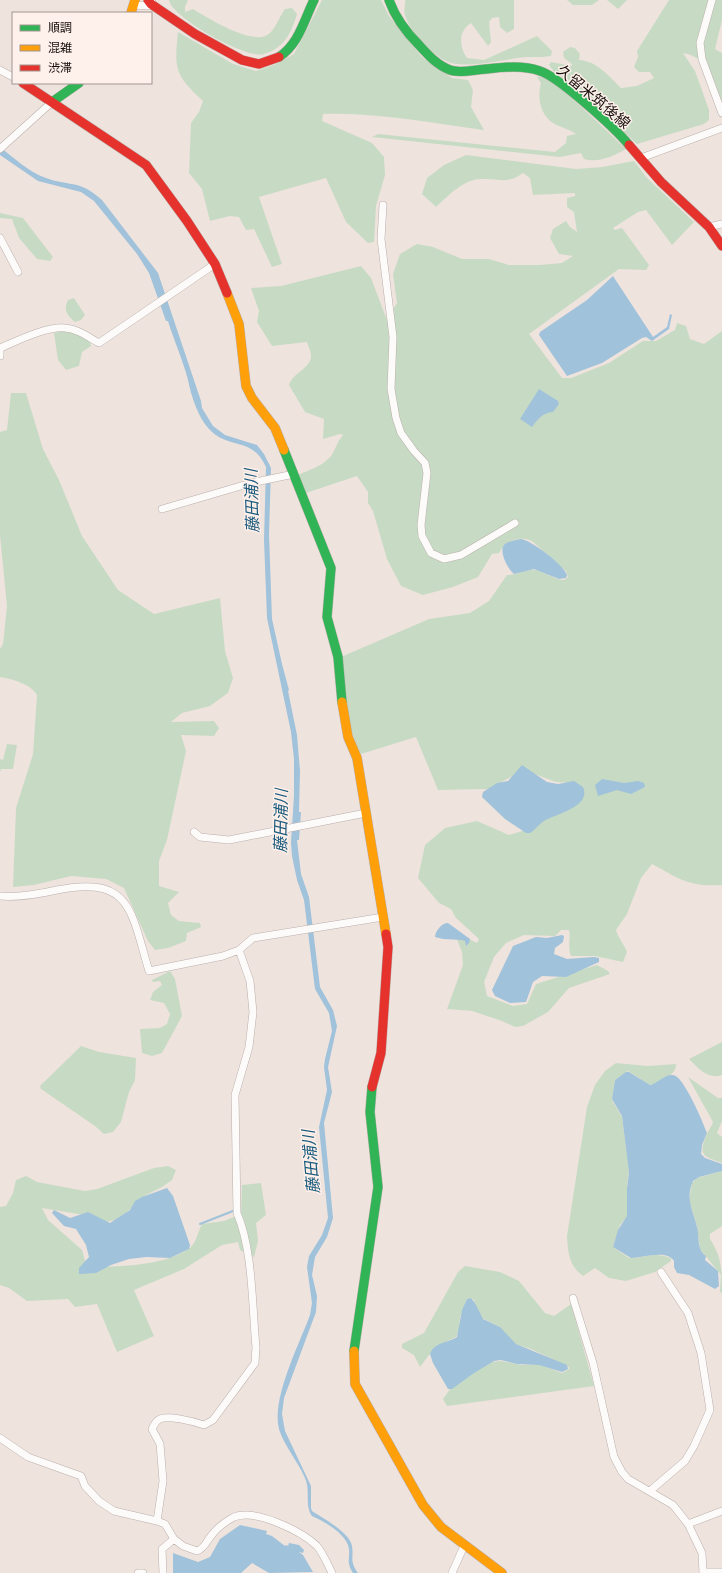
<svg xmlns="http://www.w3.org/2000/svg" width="722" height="1573" viewBox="0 0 722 1573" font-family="'Exo 2','Noto Sans JP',sans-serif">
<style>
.green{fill:#c7dbc4}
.water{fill:#a0c2da}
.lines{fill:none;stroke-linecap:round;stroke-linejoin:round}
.stream{stroke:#a0c2da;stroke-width:2}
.street-casing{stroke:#b9afab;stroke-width:8}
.fast-casing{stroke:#b9afab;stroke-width:10}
.slow-casing{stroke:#b9afab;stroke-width:10}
.jam-casing{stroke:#b9afab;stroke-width:10}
.street{stroke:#fdfbfa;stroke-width:7}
.fast{stroke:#30b455;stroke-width:9}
.slow{stroke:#ff9f0a;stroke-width:9}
.jam{stroke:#e5322d;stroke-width:9}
.labels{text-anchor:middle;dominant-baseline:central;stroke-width:3;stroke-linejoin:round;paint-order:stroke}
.street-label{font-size:15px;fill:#18100d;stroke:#fef0ea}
.water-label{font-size:16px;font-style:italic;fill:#195a7d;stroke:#fef0ea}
</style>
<rect width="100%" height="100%" fill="#efe3de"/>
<path class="green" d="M169 0H188L185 7V12L193 9C208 18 255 48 270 33 276 27 280 16 285 9L292 8 297 14C291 34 284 48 264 54 247 60 171 17 169 0Z
M322 0H381L389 16 422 57 452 78 468 80 473 90 471 107 484 130C431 123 376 112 323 114L322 121 372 143 384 157 385 175 376 206 374 242 368 243 346 222 326 178 259 197 282 264 272 267 254 229 246 230 239 217 230 216 210 221 202 189 189 173 191 123 199 112 203 101C175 75 174 69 178 32L233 64 256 71 274 65 294 54Z
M405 0H514V29L507 33 500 27 499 17 492 18 489 22 491 42 488 46 471 23C458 31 459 47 467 58L484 60 537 36 552 51 551 56C540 58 528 56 517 58 498 61 476 66 456 64 437 62 410 33 405 15 403 11 406 5 405 0Z
M567 0H599L592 5H573Z
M607 0H627L618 9Z
M669 0H722V20L715 49 722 53V101C714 83 706 55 683 53L695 71 709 110V120L704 124 637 144 570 81 555 73 549 65 551 62 572 66V64L564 58 563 52 570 47 575 48 580 54 579 60C597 61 609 76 621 88L637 86 654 78 650 72H639L634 67 638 57 637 51Z
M543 76 554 81 626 149C614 156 599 163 584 159L581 153 560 157 372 137 378 134 555 152 566 143 567 136 576 134C569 129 560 127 553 123 540 114 537 98 541 83L537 77Z
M466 155 576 169 602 167 634 161 647 178 694 222 672 245 646 210 638 212 613 228 615 230 622 228 649 265 646 270 619 269 529 334 562 378H571L609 363 643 341H656L675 330 677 323 686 326 690 339 704 344 722 331V885C688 887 680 879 652 864L641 878 627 914 616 930C618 938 624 944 627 952L623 962 595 956H571C567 945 571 940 569 930H561L555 936 524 935 506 943 494 957 484 982 487 996 513 1006 527 1004 536 984 597 965 608 971 610 974 569 988 548 1012 523 1026 515 1027 502 1021 472 1011 447 1009 463 965 462 952 456 937H465L477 943 479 939 456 918 451 909 439 903 418 878 425 845 445 828 477 821 509 835 529 829 575 783 556 782 524 770 488 789 438 790 416 737 361 754C345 724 345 690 341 657L429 619 470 613 489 601 507 575C517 575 527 568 536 570 546 572 554 580 564 580L568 577 566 571 532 541C520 535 505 541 499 553L492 554 478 577 453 587 423 595 401 586 387 559 373 511 368 503V492L357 476 306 493 298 475C311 469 327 465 334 451 337 445 338 441 343 435L340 434 323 439 324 419 305 412 289 385C292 373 312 368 311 355 311 351 308 346 307 342L272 346 257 322 259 311 251 288 281 286 361 266 371 278 387 320 397 303 393 274 400 254 417 244 433 247 462 259H489L509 265H540L562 263 573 256 559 254 550 238 553 229 566 221 570 227 577 232 574 212 567 207V198L575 196V193L533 195 530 178 523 173C507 185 499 178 481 179 464 179 448 196 436 207L422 194 427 178 444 165Z
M0 213 23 218 53 257 50 261 37 259 19 238 12 219 0 218Z
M74 298 85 315 81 320 75 322C67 315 63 310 68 300Z
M62 331 73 332 90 341 91 346 82 352 79 366 66 370 58 360 54 333Z
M11 393H26L43 449 59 480 82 536 118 590 154 614 220 598 225 651 233 678 228 693 210 706 182 713 171 722 214 721 219 728 214 736 181 735 186 751 167 840 159 861V886L179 892 168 903 171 915 179 921 200 923 201 927 187 933 186 941 168 948 155 950 148 941 124 888 106 879 71 876 34 885 13 887 16 808 33 754 37 695C31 684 12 679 0 677V649L3 644 7 606 0 535V432L7 430Z
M7 744 17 745 13 769H1L0 772V759L3 760Z
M170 971 175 979 182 1016 162 1053 152 1056 142 1053 140 1029 160 1028 167 1024 170 1014 164 1003 150 1000 153 992 162 985 160 981 153 982 152 980Z
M722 1042V1075C708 1080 698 1068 689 1059Z
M81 1046 99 1052 136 1058 135 1080 129 1092 121 1122 113 1132 104 1134 95 1126 41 1089 40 1086Z
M616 1063 648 1066 676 1064C677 1076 656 1086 645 1085L641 1079 628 1071 615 1080 612 1100 622 1117 629 1172 627 1185 628 1216 620 1225 613 1247 629 1258C644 1258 654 1251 671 1258V1261L655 1272 626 1281 609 1278 595 1268 583 1276C569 1266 568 1253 567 1236L587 1107 595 1085 605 1071Z
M688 1077 718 1098H722V1121L717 1133 722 1137V1163C702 1156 698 1155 707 1134 709 1129 711 1128 713 1122Z
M168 1166 176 1170 172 1180 162 1187 146 1195 119 1219 103 1223 90 1216 42 1208 48 1220 82 1250 87 1267C116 1267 162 1266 187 1250 197 1244 197 1233 202 1224L224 1221 241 1214 242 1185 261 1183 266 1215 256 1223 258 1241 254 1257 240 1250 238 1242 222 1245 184 1269 134 1290 154 1336 117 1352 97 1304 75 1307 68 1299 27 1301 9 1288 0 1285V1207L6 1206 13 1193 16 1180 26 1176 37 1182 85 1191 97 1189 154 1168Z
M722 1171V1226L710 1234V1239C722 1257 722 1271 722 1293L720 1292 721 1275 700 1249 697 1226 689 1201 692 1183 697 1178Z
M465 1266 500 1272 519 1281 545 1313 554 1316 571 1304 594 1386 447 1406 443 1399 450 1389 477 1370 492 1362 501 1361 522 1365 538 1364 562 1373 569 1369V1367L531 1349 515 1344 498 1326 480 1317 474 1300 471 1298 467 1299 460 1317 459 1331 456 1337 435 1347 420 1367 414 1355 402 1348V1344L424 1333 458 1272Z"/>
<path class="water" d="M0 147C14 158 29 172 46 178 71 187 79 179 102 200L158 273 201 401 202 408 213 426 225 435 257 445 264 454 271 468 269 534 272 619 282 664 289 690 288 691 297 735 300 771 299 812H301L299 840H297L301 874 309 897 320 987 333 1010 337 1026 328 1067 332 1092 324 1123 333 1218 327 1237 315 1257 312 1275 317 1296 316 1312 284 1398 282 1414 285 1431 311 1486V1508L312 1511C323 1518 350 1533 352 1546 354 1559 349 1560 358 1573H353C346 1562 350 1560 349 1549 347 1534 325 1522 312 1516 304 1505 311 1491 305 1478 298 1462 286 1448 280 1432 269 1403 299 1345 310 1315L312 1303 307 1267 309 1256 322 1235 328 1218 319 1127 327 1090 324 1067 325 1059 332 1031 329 1013 315 989 304 900 297 880 292 856 291 842 294 796V759L291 732 267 618 264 540 266 467C252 436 228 450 209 429 198 418 191 395 188 380 183 360 174 341 168 321H166L149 273 137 254 94 201 81 192 38 181 0 155Z
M613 276 653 337 667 327 670 314 672 315 669 329 652 341 646 337 642 338 602 363 567 376 539 335 540 332 587 300Z
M539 389 558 401 559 404 553 412C542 413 538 419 532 427L520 419Z
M521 539C531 540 564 565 567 575L566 578 559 579 534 569 514 574 511 571C507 566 498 550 505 544 509 541 516 540 521 539Z
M522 765 547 782 558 784 574 781 583 787C592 807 555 814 544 821 538 825 535 830 530 833H526L505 819 482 797 483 792 497 783 508 781Z
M602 779 624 783 638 781 644 783 645 787 631 794 617 790 598 796 595 785Z
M448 923 470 939 469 943 466 946 465 941 462 940 443 939 435 937C435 931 442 923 448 923Z
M562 935 564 936 563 942 555 948 554 954 567 959 594 957 599 958V962L566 977 542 976 533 982 526 1002 510 1003 495 996 492 990 513 946 536 937 547 938Z
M626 1072H629L650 1085C658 1083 665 1074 673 1075 684 1076 703 1123 707 1133L702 1145 701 1154 705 1158 722 1164V1171L699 1177 693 1181C685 1200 693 1210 697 1227 700 1238 696 1248 706 1256L705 1260 718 1271 719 1286 715 1289 689 1275 677 1273 674 1267V1261C667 1249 642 1258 631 1258L613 1247 618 1230 627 1216V1188L629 1173 622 1116 612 1099 615 1080Z
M167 1188 173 1196 190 1245 189 1249 170 1258 146 1257 129 1259 111 1265 96 1273 79 1274V1268L89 1257 86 1245 76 1229 64 1226 52 1213 54 1210 70 1218 88 1212 110 1223 130 1210 135 1201 142 1197Z
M471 1298 475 1303 483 1319 500 1327 516 1344 567 1365 568 1369 562 1372 539 1365 517 1364 501 1360 494 1361 474 1373 452 1389H448L433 1363 430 1354C434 1342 448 1343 457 1337L462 1310 467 1299Z
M240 1525 267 1531 266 1534 272 1536 285 1546 286 1545 288 1546 289 1543 299 1545 304 1550 303 1553 299 1552 303 1555 313 1572 269 1573 252 1563 241 1573H173V1553L198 1562 210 1557 220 1539Z"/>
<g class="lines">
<path class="stream" d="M200 1224 233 1211"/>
<g class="street-casing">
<path id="street" d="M712 0 700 43 702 59 722 113
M134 5 148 6 152 2
M0 70 13 77
M0 149 52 102
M641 158 722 128
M383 205 381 239 393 337 391 389 396 418 401 433 414 451 425 463 427 473 421 525 422 536 431 553 444 559 461 555 515 523
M709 227 722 224
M0 238 18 272
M0 356V348C17 341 47 326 65 328 78 329 88 337 99 343L215 264
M162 509 251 483 294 474
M194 832 200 837 229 840 366 813
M0 896C19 898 39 894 57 890 132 875 131 912 149 971L223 956 239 950 253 938 383 917
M573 1298 593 1363 614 1457 622 1472 628 1479 673 1505 688 1524 702 1553 703 1573
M0 1438 28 1457 81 1476 85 1486 99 1501 114 1511 157 1521 165 1524 174 1539 183 1546 197 1551C205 1548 206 1542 211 1536 216 1529 225 1522 232 1518 253 1507 301 1531 317 1546 323 1553 328 1565 332 1573
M651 1490 685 1461 694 1446 710 1410 701 1353 688 1313 661 1272
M157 1521 163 1481 160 1444 152 1429C153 1427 155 1423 157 1421 164 1413 195 1422 204 1425L213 1420 255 1363 256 1347C252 1306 253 1250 237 1213L235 1095 249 1047 253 1012 250 981 239 950
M688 1524 722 1511
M703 1572H722
M138 1573H143
M163 1573 162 1549 174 1539
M452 1573 464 1546"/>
</g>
<g class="fast-casing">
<path id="fast" d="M389 0C395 17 406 32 419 45 428 55 437 65 450 70 458 73 468 71 477 70 498 68 520 64 540 71 559 77 615 128 629 145
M279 57C299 44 304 20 314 0
M52 102 79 83
M284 450 331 568 327 617 338 657 342 702
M354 1351 378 1187 370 1112 372 1087"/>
</g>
<g class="slow-casing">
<path id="slow" d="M131 13 135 0
M227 293 239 324 246 386 252 398 275 428 284 450
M342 702 348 737 357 758 386 934
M354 1351 355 1384 423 1505 441 1527 502 1573"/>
</g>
<g class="jam-casing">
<path id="jam" d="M148 0 151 4 195 34 242 60 259 64 279 57
M23 83 146 165 187 221 215 264 227 293
M629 145 661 182 709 227 722 246
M372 1087 381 1053 388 947 386 934"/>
</g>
<use href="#street" class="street"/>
<use href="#fast" class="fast"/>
<use href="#slow" class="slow"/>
<use href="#jam" class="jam"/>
</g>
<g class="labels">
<g class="street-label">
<text transform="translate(594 96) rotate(40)">久留米筑後線</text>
</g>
<g class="water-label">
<text transform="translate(251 501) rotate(-92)">藤田浦川</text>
<text transform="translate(280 821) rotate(-89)">藤田浦川</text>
<text transform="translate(310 1162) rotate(-95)">藤田浦川</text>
</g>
</g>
<rect x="12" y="12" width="140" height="72" fill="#fef0ea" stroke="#a29692"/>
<rect x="20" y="25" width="20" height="6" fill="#30b455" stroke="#a29692"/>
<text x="48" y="32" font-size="12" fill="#18100d">順調</text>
<rect x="20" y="45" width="20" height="6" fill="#ff9f0a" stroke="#a29692"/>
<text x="48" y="52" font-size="12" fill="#18100d">混雑</text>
<rect x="20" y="65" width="20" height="6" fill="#e5322d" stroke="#a29692"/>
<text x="48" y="72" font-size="12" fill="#18100d">渋滞</text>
</svg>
